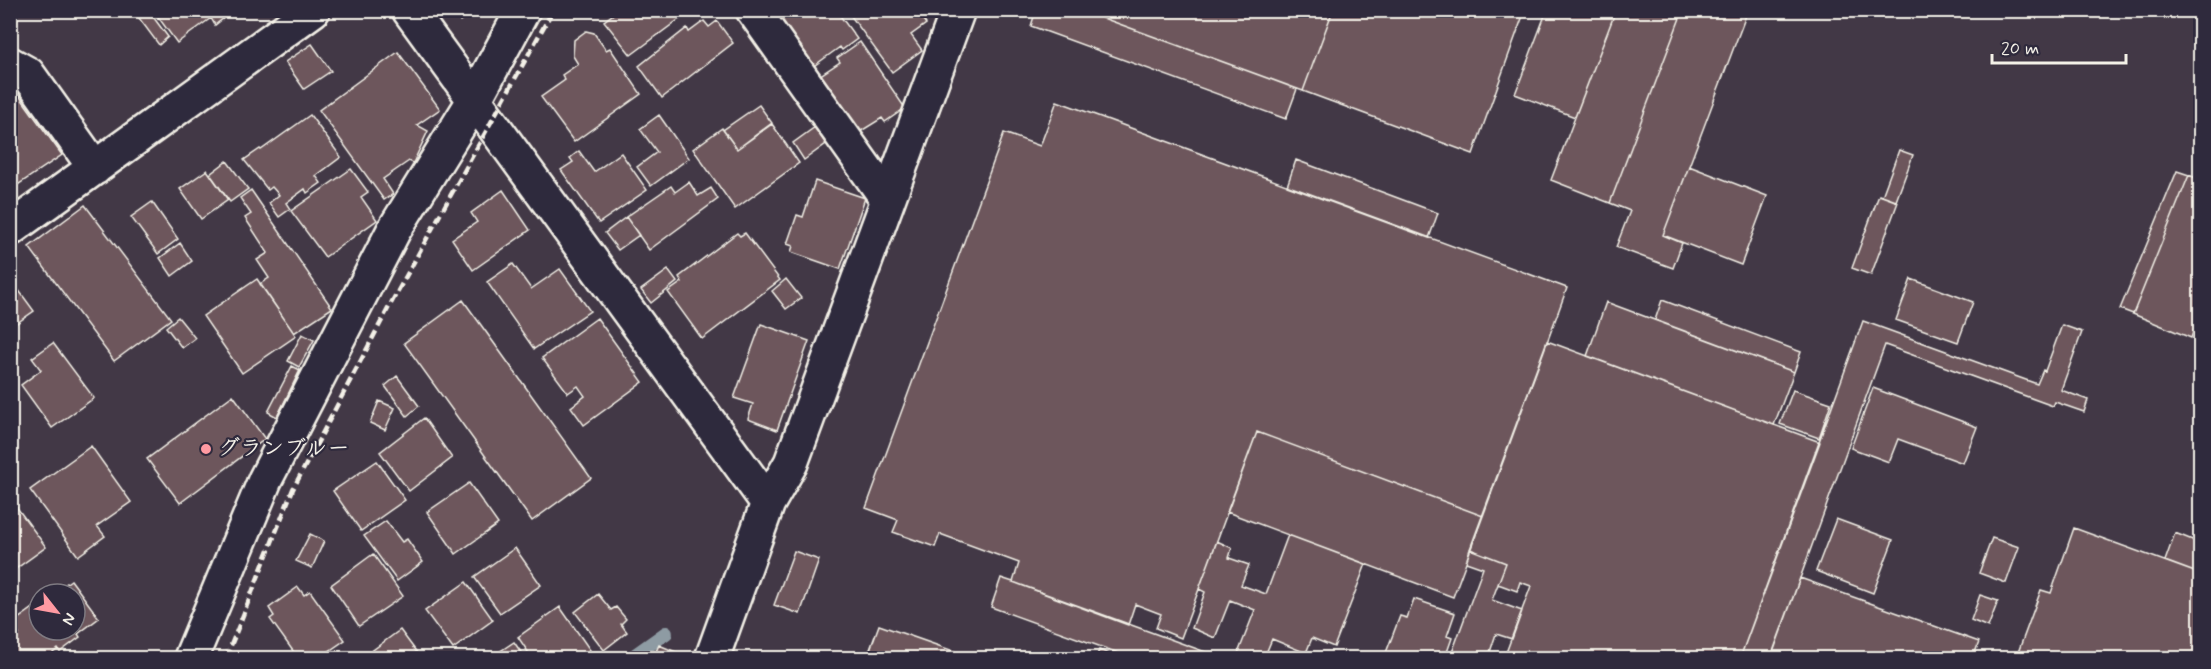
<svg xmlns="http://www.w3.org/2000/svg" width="2211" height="669" viewBox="0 0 2211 669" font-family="Mynerve,'Klee One',sans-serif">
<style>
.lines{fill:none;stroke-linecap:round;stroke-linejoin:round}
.stream{stroke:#8e9ba3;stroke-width:14}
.building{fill:#6d575c;stroke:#f4f1e8;stroke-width:1.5}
.minor-casing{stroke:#f4f1e8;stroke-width:38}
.minor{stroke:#2f2a3d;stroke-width:33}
.rail{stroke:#f4f1e8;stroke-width:4.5;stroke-dasharray:9 4.5;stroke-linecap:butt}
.poi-dot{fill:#ff9aa2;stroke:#2f2a3d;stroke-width:2}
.labels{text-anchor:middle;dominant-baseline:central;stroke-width:4.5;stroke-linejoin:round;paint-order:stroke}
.poi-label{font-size:22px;font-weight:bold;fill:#f4f1e8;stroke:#2f2a3d;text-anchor:start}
</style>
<rect width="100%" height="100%" fill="#423846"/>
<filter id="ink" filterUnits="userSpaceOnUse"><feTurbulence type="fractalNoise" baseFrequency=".0167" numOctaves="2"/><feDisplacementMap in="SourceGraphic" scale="12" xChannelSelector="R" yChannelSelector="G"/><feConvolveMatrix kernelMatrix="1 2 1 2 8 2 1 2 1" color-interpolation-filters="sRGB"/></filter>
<g filter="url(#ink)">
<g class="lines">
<path class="stream" d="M631 658 666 633"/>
</g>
<path class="building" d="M133 10H148L168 37 159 45Z
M153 10H234L215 25 211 18 177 43Z
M453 10H474L460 21Z
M619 10H678L682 17 631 55 604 21Z
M678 10H691L682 17Z
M836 10 857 39 842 50 840 47 811 68 769 11Z
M851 10H916L926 24 911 35 922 50 892 72 848 12Z
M1036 10H1081L1297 89 1286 119 1031 26Z
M1081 10H1333L1303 91Z
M1333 10H1525L1473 154 1303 91Z
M1547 10H1616L1575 117 1515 94Z
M1616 10H1683L1610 203 1551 180Z
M1683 10H1748L1663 235 1682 243 1673 268 1616 247 1630 211 1610 203Z
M704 21 709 27 717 21 733 43 662 98 639 66 687 28 689 32Z
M586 31 594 33 606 50 610 48 641 94 574 142 541 97 565 80 562 75 578 64 573 56 574 40Z
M860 42 905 108 885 122 882 118 858 133 819 76 840 62 837 58Z
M312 44 331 71 304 89 285 62Z
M398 52 440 109 417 125 428 131 413 163 409 161 383 179 393 194 384 200 319 110Z
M13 87 62 155 10 190V89Z
M1057 101 1567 288 1483 516 1257 432 1181 638 1156 628 1161 614 1135 604 1128 625 1013 582 1019 563 940 534 935 547 893 532 898 520 866 508 1004 133 1040 146Z
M759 105 772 123 737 149 723 130Z
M310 115 341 157 316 176 321 183 307 193 305 189 286 203 290 209 279 217 269 203 279 195 272 187 268 190 244 160 260 149 261 150Z
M659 115 689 158 651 186 637 167 657 152 640 129Z
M772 124 799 163 735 209 693 149 722 128 737 149Z
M815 127 826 144 804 160 793 143Z
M1899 150 1913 155 1896 201 1882 196Z
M579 151 594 172 621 153 647 190 599 223 561 170 573 162 570 158Z
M1296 160 1438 213 1429 238 1287 186Z
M227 161 248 189 230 202 210 174Z
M1689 166 1767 196 1741 265 1663 235Z
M351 169 368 192 361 197 377 220 325 257 291 211Z
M207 170 228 200 201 219 180 189Z
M2177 171 2189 175 2133 314 2120 309Z
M2189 175 2200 180V315L2191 338 2133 314Z
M815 181 865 198 840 269 791 252 793 246 787 244 797 215 803 217Z
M689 182 698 196 711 188 718 199 649 250 626 217 671 186 675 192Z
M251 190 332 308 294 333 260 284 269 278 257 260 268 253 245 218 251 214 240 198Z
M503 190 530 230 473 270 452 239 477 222 471 213Z
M1879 195 1898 202 1871 275 1852 268Z
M152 202 178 239 158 254 131 217Z
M85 205 171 319 114 361 29 247Z
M626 217 639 235 618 250 605 233Z
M737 233 740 236 745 233 780 280 702 339 668 292 682 282 679 277Z
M180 243 192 261 172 276 160 258Z
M513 264 531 289 560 269 590 311 534 349 487 282Z
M668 270 677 282 651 303 641 290Z
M257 279 296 336 242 373 203 316Z
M786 279 801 298 786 309 772 291Z
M1911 279 1973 302 1958 342 1896 320Z
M12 281 34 311 14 325 10 320V282Z
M463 300 591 478 532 521 404 343Z
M1662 300 1801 352 1794 372 1655 320Z
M1606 302 1794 372 1774 425 1587 356Z
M178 317 195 338 182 348 166 327Z
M597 318 643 382 584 425 571 407 585 396 578 386 568 393 542 358Z
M1863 321 2037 384 2043 370 2045 371 2062 325 2082 332 2061 390 2088 400 2084 412 2055 402 2053 406 1885 345 1771 658H1740Z
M761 324 809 341 777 430 748 419 753 404 734 398Z
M302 334 314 340 299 367 288 361Z
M1547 341 1820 442 1740 658H1504L1531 586 1520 582 1517 591 1498 584 1506 563 1470 549Z
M53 343 94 398 52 428 21 385 41 370 32 358Z
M292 366 300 370 277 417 268 412Z
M397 376 419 406 407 416 385 386Z
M1873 388 1977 427 1963 463 1898 439 1889 462 1851 448Z
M1793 390 1831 403 1819 438 1780 424Z
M233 395 265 439 180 503 147 459Z
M379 401 395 408 385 430 370 423Z
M424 418 452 458 409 491 380 452Z
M1257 432 1483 516 1453 597 1227 512Z
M91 446 131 502 97 526 105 536 78 556 30 490Z
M377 461 405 500 361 531 333 491Z
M469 483 498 524 456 554 427 512Z
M15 505 46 547 10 573V508Z
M1836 519 1893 540 1873 593 1816 571Z
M386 521 402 542 407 539 423 562 397 581 364 536Z
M2074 528 2200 574V658H2016L2041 590 2051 593Z
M2175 533 2200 543V574L2165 561Z
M310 534 324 541 312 568 296 561Z
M1288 535 1366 564 1334 647 1312 638 1306 653 1272 639 1264 658H1243L1237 656 1255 610 1230 600 1215 638 1192 628 1205 592 1199 589 1217 541 1232 548 1229 558 1249 565 1241 585 1266 594Z
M1992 538 2019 547 2006 583 1979 573Z
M515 548 541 585 500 613 474 577Z
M1470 549 1506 563 1492 600 1522 611 1512 639 1496 634 1488 658H1450L1483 568 1466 562Z
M794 551 819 560 800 614 774 605Z
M373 554 403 596 359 626 331 585Z
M1001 578 1013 582 1222 658H1132L991 607Z
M1800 578 1979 642 1973 658 1771 657Z
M71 580 99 618 78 634 80 637 60 652 58 649 46 658H10V640L19 634 11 624 39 604V630H75V594H52Z
M466 582 493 620 453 649 425 611Z
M298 587 304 595 310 591 345 640 319 658H298L270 619 274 616 269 608Z
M598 594 611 610 616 607 626 619 621 624 627 632 604 650 575 612Z
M1980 595 1998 601 1988 627 1971 620Z
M1414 599 1455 613 1447 636 1452 638 1445 658H1384L1400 616 1407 618Z
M560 607 590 650 579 658H532L518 637Z
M879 625 959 653 957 658H856L859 651 868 655Z
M400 630 421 658H362Z
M514 642 525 658H490Z
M659 645 688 657 687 658H653Z
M1099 650 1118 657V658H1096Z"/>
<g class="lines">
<g class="minor-casing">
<path id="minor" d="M409 10 768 503
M753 10 888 200
M10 64 28 74 95 168
M10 229 313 10
M191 658 265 480 394 230 475 99 523 10
M712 658 768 503 791 463 958 10"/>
</g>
<use href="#minor" class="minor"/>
<path class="rail" d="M226 658 293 489 389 307 553 10"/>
</g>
</g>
<circle class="poi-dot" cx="206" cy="449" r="6"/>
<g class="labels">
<g class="poi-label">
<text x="218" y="449">グランブルー</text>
</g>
</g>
<rect width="2211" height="669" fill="none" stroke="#2f2a3d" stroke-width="36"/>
<rect x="18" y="18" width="2175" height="633" fill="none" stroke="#f4f1e8" stroke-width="2" filter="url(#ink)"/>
<g transform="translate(57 612) rotate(121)"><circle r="28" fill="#2f2a3d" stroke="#7e7a81" stroke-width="1.5"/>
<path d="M0-4.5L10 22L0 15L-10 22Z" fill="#ff9aa2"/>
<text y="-9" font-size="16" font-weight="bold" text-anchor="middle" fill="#f4f1e8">N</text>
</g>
<path d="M1992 54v9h134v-9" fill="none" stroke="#f4f1e8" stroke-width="3"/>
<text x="2001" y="54" font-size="18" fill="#f4f1e8" stroke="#2f2a3d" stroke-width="4.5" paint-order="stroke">20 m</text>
</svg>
